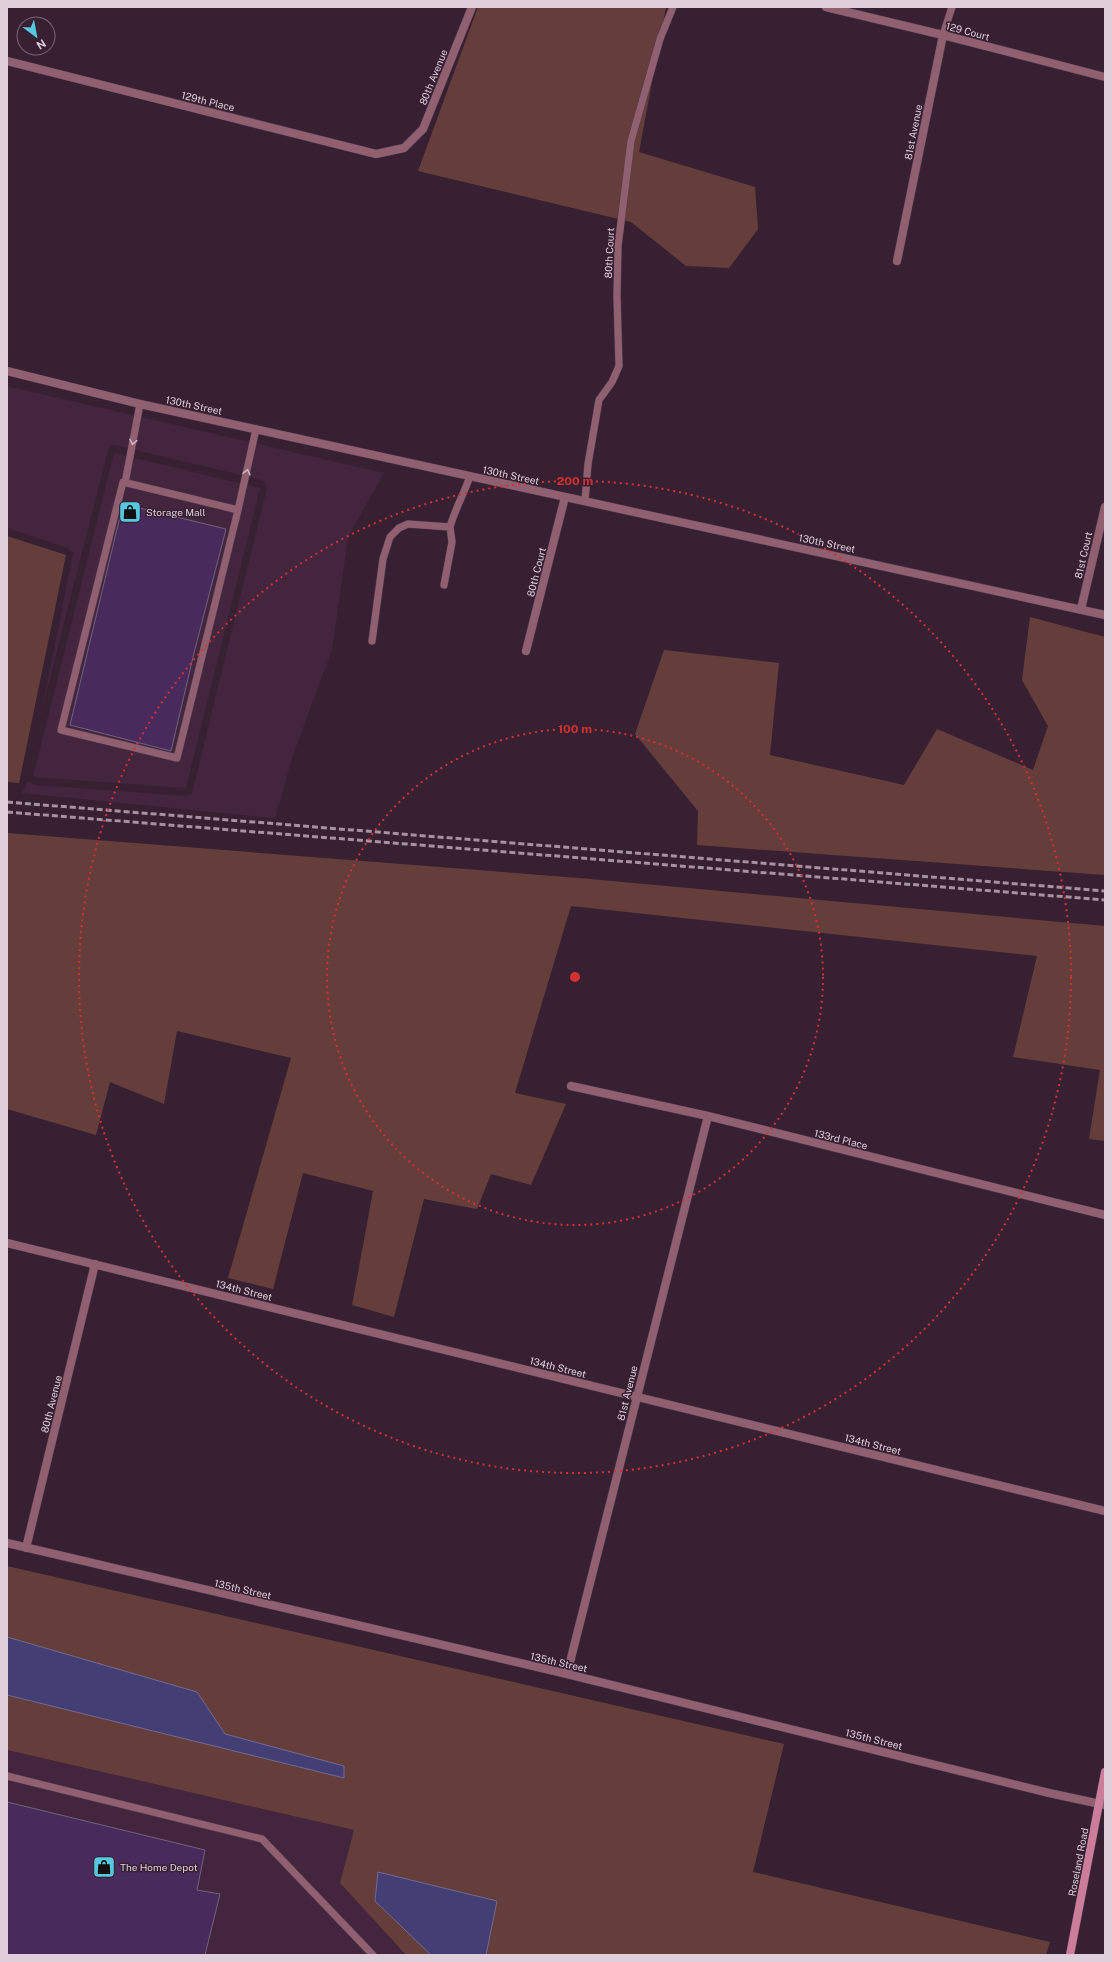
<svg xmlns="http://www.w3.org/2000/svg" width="1112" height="1962" viewBox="0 0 1112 1962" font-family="'Public Sans',sans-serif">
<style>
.built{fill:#43263e}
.green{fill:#653e3c}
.water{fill:#433f74;stroke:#726a93}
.building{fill:#482b5c;stroke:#71627e}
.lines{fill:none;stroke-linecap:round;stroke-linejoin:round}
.service-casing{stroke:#533c4e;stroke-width:8}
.minor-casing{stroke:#533c4e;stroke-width:9}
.secondary-casing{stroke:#533c4e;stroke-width:9}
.service{stroke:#906070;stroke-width:7}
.minor{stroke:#906070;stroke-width:8}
.secondary{stroke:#cb7d99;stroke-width:8}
.rail{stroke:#a593a1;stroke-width:3;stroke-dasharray:6 3;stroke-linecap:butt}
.oneway{stroke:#cab3c0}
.ring{fill:none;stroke:#d63031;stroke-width:2;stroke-dasharray:2 4}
.labels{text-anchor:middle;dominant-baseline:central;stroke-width:3;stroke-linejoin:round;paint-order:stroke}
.street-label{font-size:10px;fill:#decfdb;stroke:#382033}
.poi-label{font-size:10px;fill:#decfdb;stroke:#382033;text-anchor:start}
.centre{fill:#d63031;stroke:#382033;stroke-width:2}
.ring-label{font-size:12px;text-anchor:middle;font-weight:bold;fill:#d63031;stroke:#382033;stroke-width:3;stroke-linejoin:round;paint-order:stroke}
</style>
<rect width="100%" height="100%" fill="#382033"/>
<path class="built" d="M7 386 384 473 348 537 332 650 293 755 275 818 21 793 26 788 27 781 34 785 186 796 192 793 267 488 265 483 261 480 115 445 109 446 43 706 73 553 68 548 7 528Z
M114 453 260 488 186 788 33 777Z
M7 1750 354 1830 340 1883 406 1955H7Z"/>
<path class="green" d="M478 7H666L639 152 755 187 758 229 729 268 686 266 631 222 418 171Z
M7 536 66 555 19 783 7 782Z
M1030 617 1105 637V875L697 845 698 811 635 734 664 650 779 663 770 755 904 785 937 729 1033 770 1048 726 1022 680Z
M7 833 579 878 1105 926V1141L1089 1139 1100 1070 1013 1057 1037 956 571 906 515 1093 566 1104 531 1185 491 1174 477 1209 424 1199 394 1317 352 1305 373 1191 303 1173 273 1289 228 1278 291 1058 177 1031 164 1104 110 1082 96 1135 7 1109Z
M7 1566 784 1744 753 1872 1050 1942 1046 1955H406L340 1883 354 1830 7 1750Z"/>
<path class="water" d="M7 1637 197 1692 225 1734 344 1766V1778L7 1695Z
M378 1872 497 1901 486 1955H431L375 1901Z"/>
<path class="building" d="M123 504 226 529 194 653 171 751 70 725Z
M7 1802 205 1850 197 1890 220 1894 205 1955H7Z"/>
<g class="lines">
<g class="service-casing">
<path id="service" d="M943 35 952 7
M125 483 140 404
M585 501 588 464 599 400 612 382 619 366 617 296 618 246 631 141 660 39 673 7
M238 510 123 482 61 730 177 758 238 510 256 429
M444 585 452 542 450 527
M372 641 383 559 390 537 399 528 408 524 450 527C455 509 464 494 470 476
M7 1776 262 1839 373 1955"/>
</g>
<g class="minor-casing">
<path id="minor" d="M826 7 943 35 1105 77
M7 61 376 154 404 148 423 129 472 7
M897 261 943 35
M7 371 140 404 1105 615
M1081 609 1105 507
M526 651 565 497
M571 1086 708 1116 1105 1215
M7 1243 1105 1511
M7 1543 567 1674 1049 1793 1105 1805
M26 1548 95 1264
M567 1674 708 1116"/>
</g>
<g class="secondary-casing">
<path id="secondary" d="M1070 1955 1105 1772"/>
</g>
<use href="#service" class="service"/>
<use href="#minor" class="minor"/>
<use href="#secondary" class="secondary"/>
<path class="rail" d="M7 802 1105 891
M7 812 1105 900"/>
</g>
<defs><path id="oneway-chevron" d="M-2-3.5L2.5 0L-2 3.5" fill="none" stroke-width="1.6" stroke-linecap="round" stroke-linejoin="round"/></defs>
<g class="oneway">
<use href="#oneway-chevron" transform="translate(133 442) rotate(101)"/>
<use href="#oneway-chevron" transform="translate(247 472) rotate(-77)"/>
</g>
<g class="ring">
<circle cx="575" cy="977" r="248"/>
<circle cx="575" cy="977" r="496"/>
</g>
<defs>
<g id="shop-square" transform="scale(1.15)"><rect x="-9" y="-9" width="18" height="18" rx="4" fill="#56c9e0" stroke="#382033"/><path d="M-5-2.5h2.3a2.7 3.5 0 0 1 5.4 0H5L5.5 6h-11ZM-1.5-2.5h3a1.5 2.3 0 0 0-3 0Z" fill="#111"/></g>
</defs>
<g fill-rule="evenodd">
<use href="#shop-square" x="130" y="512"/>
<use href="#shop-square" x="104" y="1867"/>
</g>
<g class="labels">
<g class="street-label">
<text transform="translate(968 31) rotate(15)">129 Court</text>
<text transform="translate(433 77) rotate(-68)">80th Avenue</text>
<text transform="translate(208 101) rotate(14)">129th Place</text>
<text transform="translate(913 132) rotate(-79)">81st Avenue</text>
<text transform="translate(609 253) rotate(-87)">80th Court</text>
<text transform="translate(194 405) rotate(12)">130th Street</text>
<text transform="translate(511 475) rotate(12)">130th Street</text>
<text transform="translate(827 543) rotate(12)">130th Street</text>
<text transform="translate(1083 555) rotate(-77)">81st Court</text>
<text transform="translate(536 572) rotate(-76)">80th Court</text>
<text transform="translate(841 1139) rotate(14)">133rd Place</text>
<text transform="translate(244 1290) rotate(14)">134th Street</text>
<text transform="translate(558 1367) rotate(14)">134th Street</text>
<text transform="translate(627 1393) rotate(-76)">81st Avenue</text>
<text transform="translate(51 1404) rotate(-76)">80th Avenue</text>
<text transform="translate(873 1444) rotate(14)">134th Street</text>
<text transform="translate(243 1589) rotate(13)">135th Street</text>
<text transform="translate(559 1662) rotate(13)">135th Street</text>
<text transform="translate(874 1739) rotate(14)">135th Street</text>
<text transform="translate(1078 1862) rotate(-79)">Roseland Road</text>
</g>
<g class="poi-label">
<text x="146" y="512">Storage Mall</text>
<text x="120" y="1867">The Home Depot</text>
</g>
</g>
<circle cx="575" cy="977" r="6" class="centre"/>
<g class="ring-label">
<text x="575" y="485">200 m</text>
<text x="575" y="733">100 m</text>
</g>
<rect width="1112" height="1962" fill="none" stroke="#decfdb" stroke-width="16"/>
<g transform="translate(36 36) rotate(148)"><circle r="19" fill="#382033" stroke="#7a6676"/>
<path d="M0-3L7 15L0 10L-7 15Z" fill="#56c9e0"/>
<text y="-6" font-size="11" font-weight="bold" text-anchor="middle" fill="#decfdb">N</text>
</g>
</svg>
